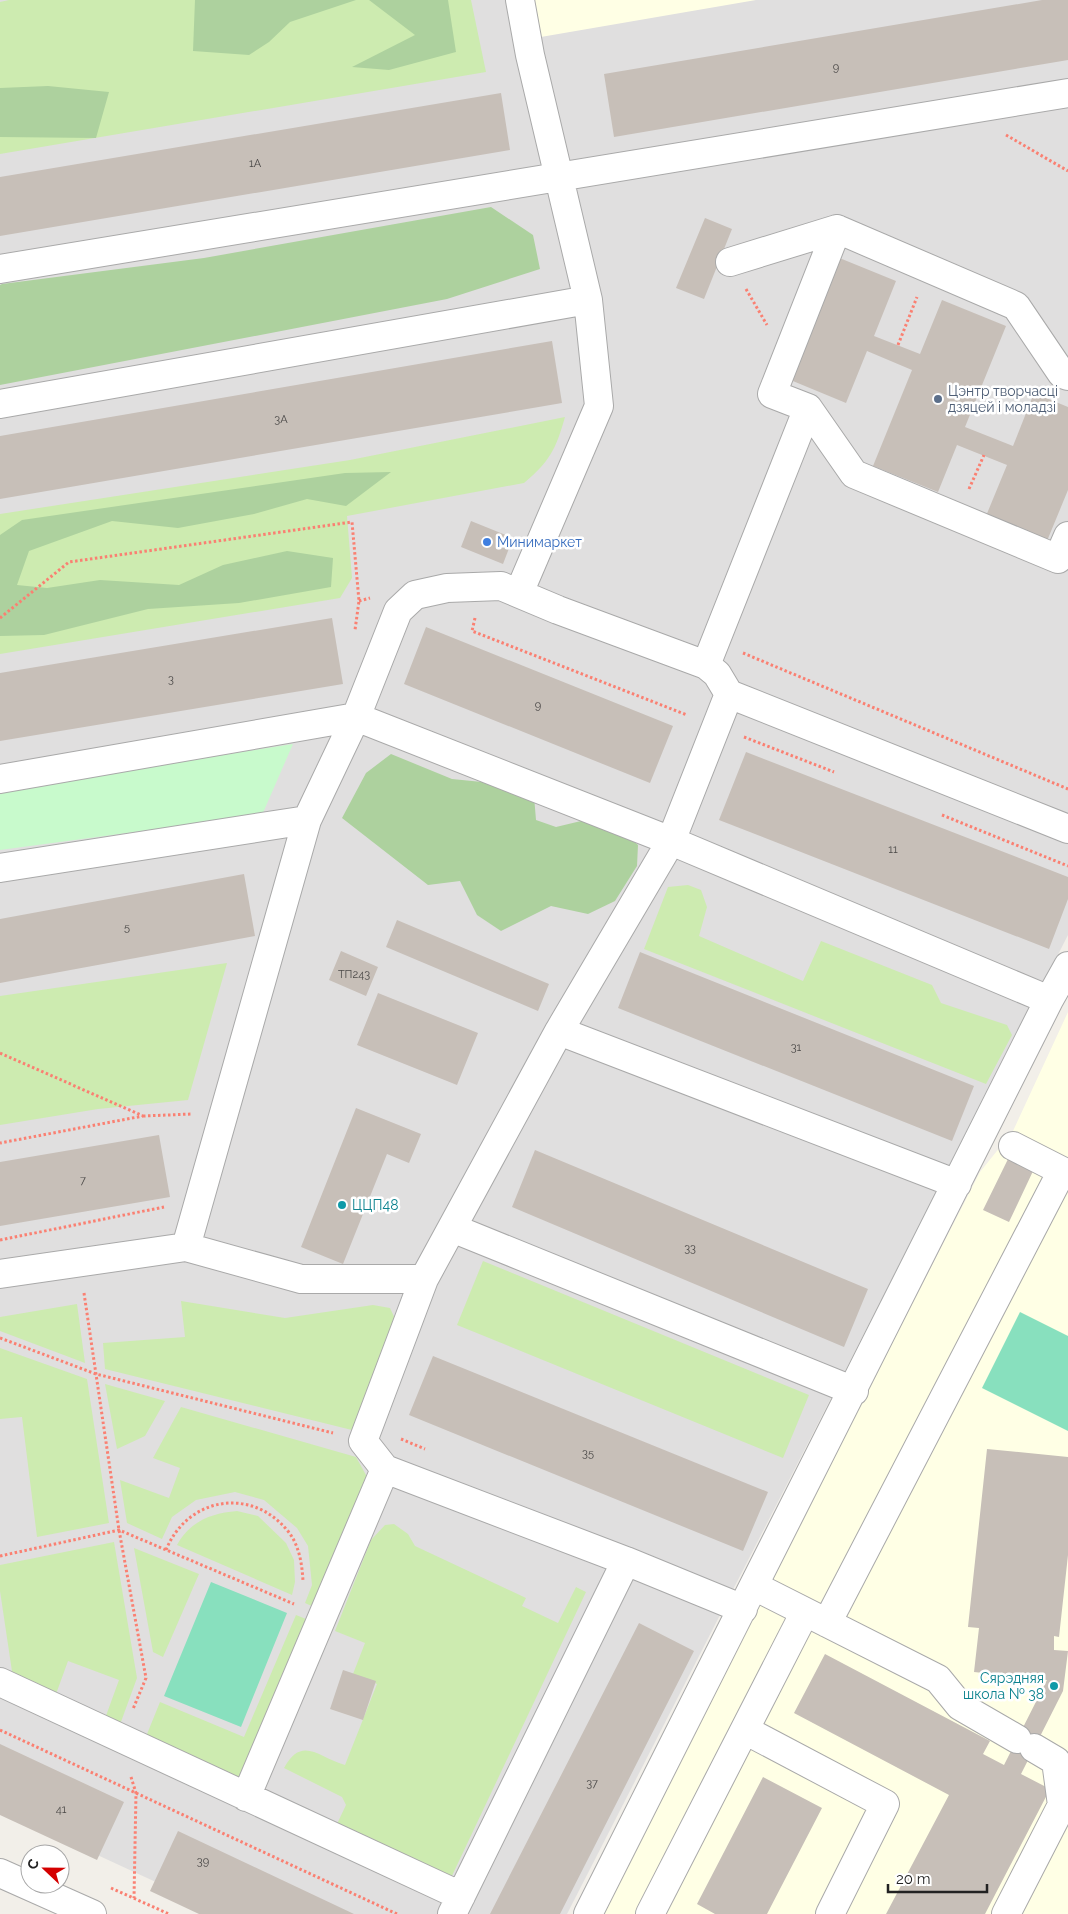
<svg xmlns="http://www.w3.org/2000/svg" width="1068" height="1914" viewBox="0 0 1068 1914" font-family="Raleway,sans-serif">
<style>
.residential{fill:#e0dfdf}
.education{fill:#ffffe5}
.grass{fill:#cdebb0}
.forest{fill:#add19e}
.park{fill:#c8facc}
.pitch{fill:#88e0be}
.building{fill:#c7bfb8}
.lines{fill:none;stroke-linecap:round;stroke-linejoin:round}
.minor-casing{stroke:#a9a9a9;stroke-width:30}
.path{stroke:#fa8072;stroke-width:3;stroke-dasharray:2.5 2.5;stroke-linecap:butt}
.minor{stroke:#fff;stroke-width:28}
.service-dot{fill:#5c6f8a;stroke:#fff;stroke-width:2}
.shop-dot{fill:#3f7fe0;stroke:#fff;stroke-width:2}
.culture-dot{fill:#0f9aa8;stroke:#fff;stroke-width:2}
.labels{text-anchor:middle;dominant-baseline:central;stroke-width:5;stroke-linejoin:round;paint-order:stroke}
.number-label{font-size:11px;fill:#4b4948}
.service-label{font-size:14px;fill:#4e5e75;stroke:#fff;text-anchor:start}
.shop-label{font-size:14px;fill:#366cbe;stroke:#fff;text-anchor:start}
.culture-label{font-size:14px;fill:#0d838f;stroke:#fff;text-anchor:start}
</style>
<rect width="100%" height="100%" fill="#f2efe9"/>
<path class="residential" d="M0 0H1068V935L567 1914H225L0 1810Z"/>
<path class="education" d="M529 0H756L535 38Z
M1068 1012V1914H599L980 1172 1013 1131Z"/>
<path class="grass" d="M9 0H471L486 72 0 154V2Z
M565 417C556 449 550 461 524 483L347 516 352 578 340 598 0 654V514L350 460Z
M688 885 701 890 707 907 699 936 803 981 821 941 932 985 941 1003 1007 1025 1012 1035 986 1084 644 949 668 887Z
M227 963 188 1100 98 1109 0 1125V996Z
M483 1261 809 1395 783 1458 457 1325Z
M181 1301 285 1318 373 1305 390 1308 398 1325 360 1432 105 1369 103 1343 185 1337Z
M77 1304 85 1363 0 1331V1317Z
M0 1348 87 1379 109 1523 37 1537 22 1417 0 1419Z
M105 1384 165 1401 145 1436 117 1449Z
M181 1407 356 1457 371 1484 318 1609 305 1603 312 1585 308 1546 297 1528 264 1500 235 1492 196 1500 172 1517 162 1539 127 1523 120 1480 169 1498 180 1468 153 1458Z
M237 1511 258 1516 286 1543 294 1560 295 1582 292 1595 177 1545C190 1521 212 1513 237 1511Z
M394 1524 408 1534 415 1546 526 1598 522 1606 558 1623 576 1587 586 1592 450 1880 336 1826 346 1805 342 1797 284 1768C302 1735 318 1757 345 1765L377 1684 353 1674 365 1643 335 1631 371 1540 385 1525Z
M114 1542 137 1678 118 1730 103 1724 119 1680 68 1661 56 1694 13 1678 0 1591V1565Z
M134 1548 199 1574 163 1657 153 1652Z
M296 1615 311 1621 242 1781 145 1739 160 1702 244 1737Z"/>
<path class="forest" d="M195 0H356L290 22 269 42 249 55 193 51Z
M369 0H448L456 52 389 70 352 67 415 35Z
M48 86 109 92 96 138 0 137V88Z
M491 207 533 235 540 269 447 299 0 385V285L2 284 204 258Z
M391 472 346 506 307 499 254 514 178 528 112 521 29 551 17 585 47 588 100 580 179 585 223 565 287 551 333 558 331 587 239 603 148 609 44 635 0 636V535L22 520 345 473Z
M391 754 452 779 492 783 534 796 536 820 556 827 581 821 617 826 638 845 637 866 615 901 588 914 551 906 501 931 477 915 460 881 428 885 342 818 366 773Z"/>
<path class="park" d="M293 744 262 815 0 850V790Z"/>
<path class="pitch" d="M1020 1312 1068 1336V1431L982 1388Z
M211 1582 287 1613 241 1727 164 1696Z"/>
<path class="building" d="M1042 0H1068V60L614 137 604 74Z
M501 93 510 150 0 236V177Z
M705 218 732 229 704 299 676 288Z
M837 257 896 281 874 336 920 354 942 300 1006 326 965 427 1013 446 1034 393 1068 407V490L1047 541 986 516 1007 465 957 445 938 492 873 466 912 370 867 351 846 403 788 379Z
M552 341 562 403 0 499V436Z
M471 521 513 538 503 564 461 547Z
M332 618 343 684 0 741V673Z
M426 627 673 726 650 783 404 684Z
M746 752 1068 877V899L1049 949 719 820Z
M244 874 255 936 0 983V919Z
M397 920 549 984 538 1011 386 947Z
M341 951 378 967 366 996 329 980Z
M640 952 974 1086 952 1141 618 1008Z
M378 993 478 1033 457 1085 357 1045Z
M356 1108 421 1134 409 1163 387 1154 343 1264 301 1247Z
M159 1135 170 1197 0 1226V1162Z
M535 1150 868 1289 844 1347 512 1207Z
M1009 1157 1034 1169 1009 1222 983 1210Z
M433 1356 768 1492 743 1551 409 1415Z
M987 1449 1068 1457V1555L1059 1637 1054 1636V1650L1068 1651 1063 1691 1021 1774 1050 1789 985 1914H886L949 1795 794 1713 825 1654 990 1741 983 1754 1004 1765 1047 1680 974 1672 979 1628 968 1627Z
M639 1623 694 1651 560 1914H490Z
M343 1670 376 1681 363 1720 330 1709Z
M0 1744 124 1802 97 1860 0 1815Z
M763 1777 822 1808 767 1914H715L697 1904Z
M178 1831 354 1914H199L150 1891Z"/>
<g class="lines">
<g class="minor-casing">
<path id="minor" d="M730 262 837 229
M0 269 1068 93
M1068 376 1062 374 1016 306 837 229 772 394 808 408 854 474 1058 559 1068 536
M0 404 588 300
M519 593 599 406 588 300 530 55 520 0
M706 665 808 408
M729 694 671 841 559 1031 424 1279 363 1441 385 1469 626 1561 743 1609
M0 779 356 717 671 841 1049 1000
M0 868 307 820
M559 1031 957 1184
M452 1228 854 1391
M186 1247 307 820 356 717 398 611 415 595 447 588 501 586 558 610 706 665 717 674 729 694 1068 829
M0 1274 186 1247 301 1279H424
M754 1586 938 1679 960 1706 1017 1739
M827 1623 1062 1171 1013 1146
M0 1682 461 1896
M745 1730 885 1804 830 1914
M246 1797 385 1469
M0 1873 92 1914
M452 1914 626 1561
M588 1914 1049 1000 1068 966
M650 1914 805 1612
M1006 1914 1062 1805 1056 1761 1034 1748"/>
</g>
<path class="path" d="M1006 135 1068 171
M746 289 767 325
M898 345 917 297
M969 489 984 455
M359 601 370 598
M0 618 69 562 352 522 359 601 355 630
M475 618 472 631 687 715
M743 653 1068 789
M744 737 834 772
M942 815 1068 866
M0 1053 143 1116 0 1143
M143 1116 192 1114
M0 1240 164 1207
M84 1293 119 1530 146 1678 133 1709
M0 1338 96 1374 333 1433
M401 1439 425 1449
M166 1550C187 1498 250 1486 287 1530 299 1544 302 1563 303 1581
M0 1556 119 1530 294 1604
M0 1730 397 1914
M131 1777 136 1793 134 1898
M111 1888 169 1914"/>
<use href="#minor" class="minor"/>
</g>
<circle class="service-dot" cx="938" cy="399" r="5"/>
<circle class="shop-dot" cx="487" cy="542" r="5"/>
<g class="culture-dot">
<circle cx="342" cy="1205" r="5"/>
<circle cx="1054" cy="1686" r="5"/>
</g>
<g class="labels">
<g class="number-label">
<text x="836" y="67">9</text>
<text x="255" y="163">1А</text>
<text x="281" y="419">3А</text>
<text x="171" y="679">3</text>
<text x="538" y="705">9</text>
<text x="893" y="849">11</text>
<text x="127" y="927">5</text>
<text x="354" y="974">ТП243</text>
<text x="796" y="1047">31</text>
<text x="83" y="1180">7</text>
<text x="690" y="1248">33</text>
<text x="588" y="1453">35</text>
<text x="592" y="1783">37</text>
<text x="61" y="1809">41</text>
<text x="203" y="1861">39</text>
</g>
<g class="service-label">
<text x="948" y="391">Цэнтр творчасці<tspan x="948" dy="16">дзяцей і моладзі</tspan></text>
</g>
<g class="shop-label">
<text x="497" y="542">Минимаркет</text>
</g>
<g class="culture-label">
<text x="352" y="1205">ЦЦП48</text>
<text x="1044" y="1678" text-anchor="end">Сярэдняя<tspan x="1044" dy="16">школа № 38</tspan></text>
</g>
</g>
<g transform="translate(45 1869) rotate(292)"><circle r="24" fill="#ffffff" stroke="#a7a7a7"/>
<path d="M0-4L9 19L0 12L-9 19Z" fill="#d40000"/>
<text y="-8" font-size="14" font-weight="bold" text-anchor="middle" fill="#222222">С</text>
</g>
<path d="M888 1884v8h99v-8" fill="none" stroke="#222222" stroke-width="2.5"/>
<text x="896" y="1884" font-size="15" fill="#222222" stroke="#ffffff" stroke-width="4" paint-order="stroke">20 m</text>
</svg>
